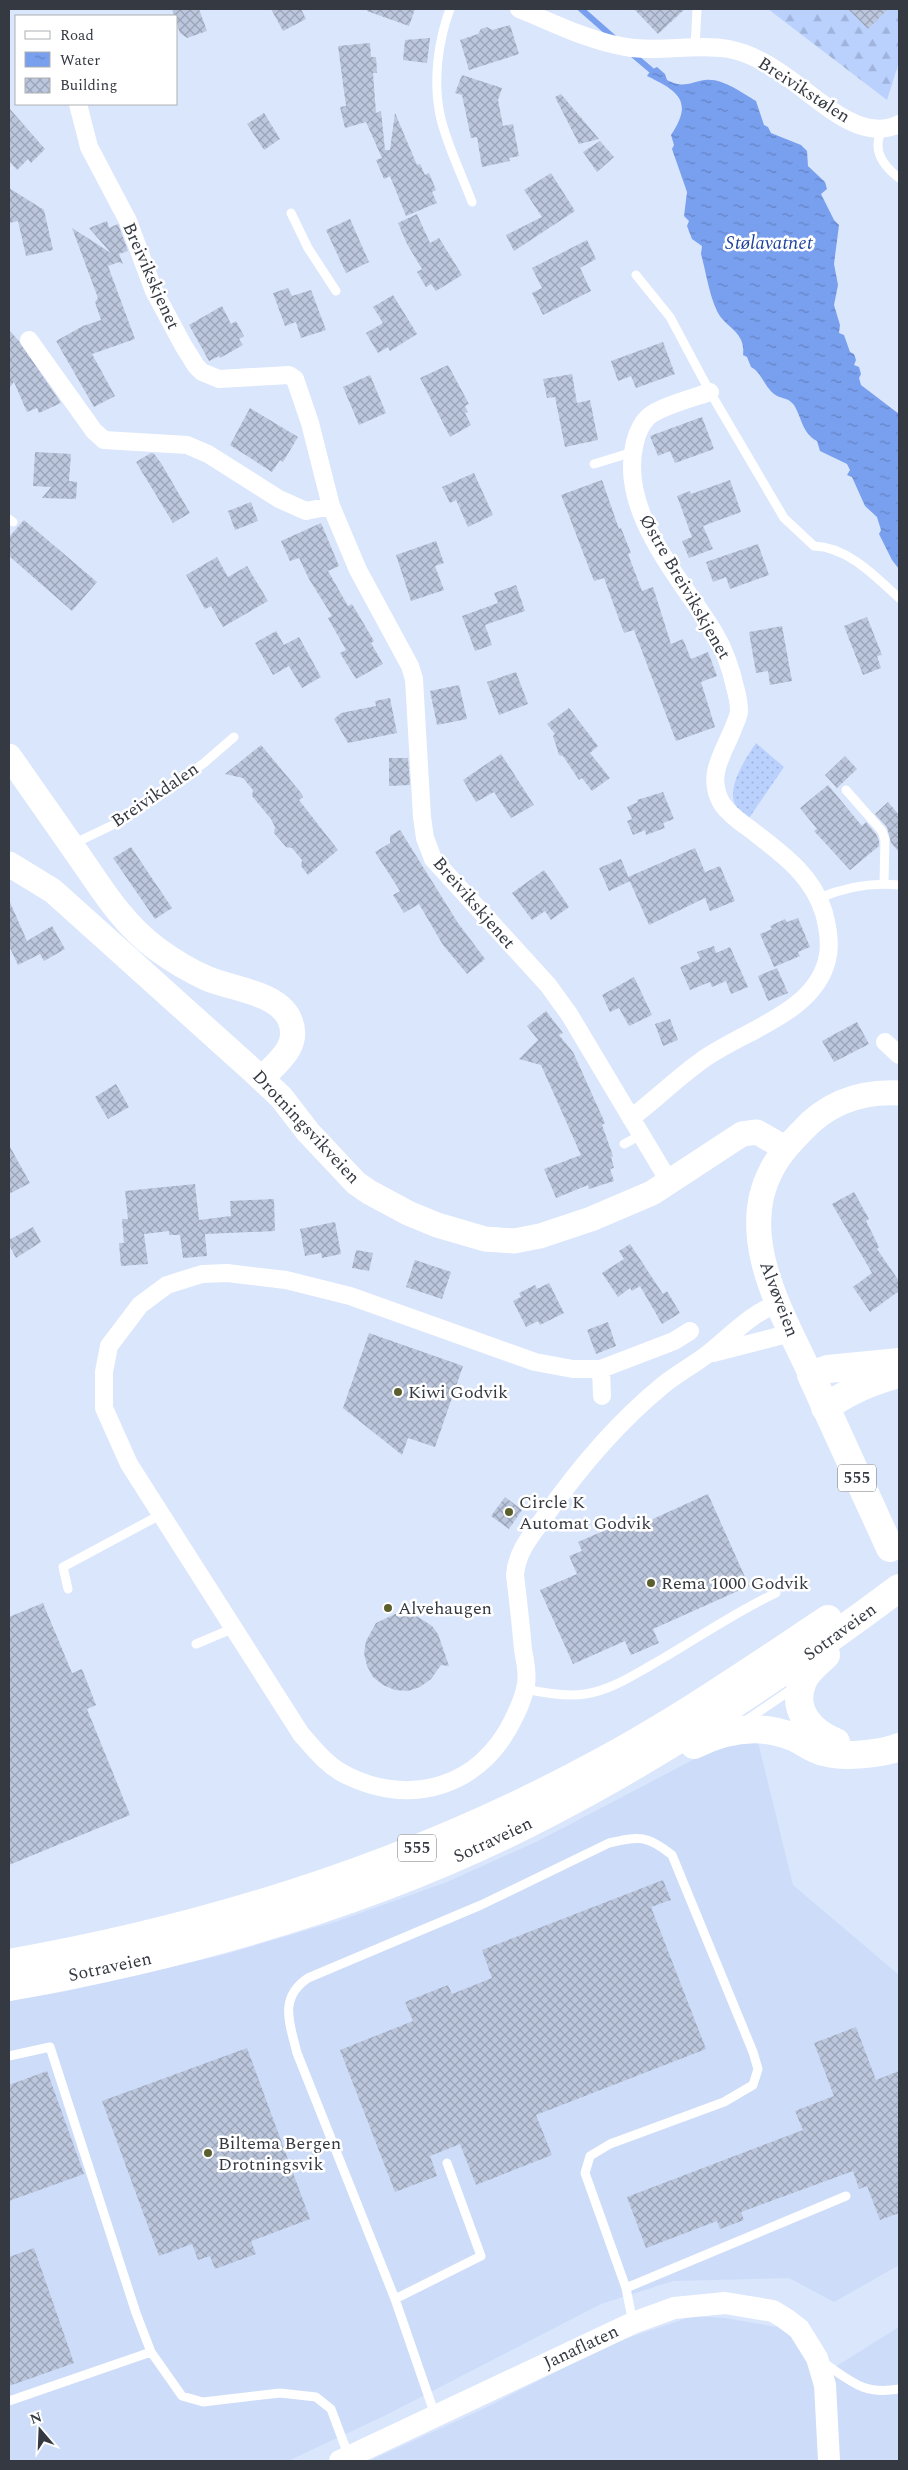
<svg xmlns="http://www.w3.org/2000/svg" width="908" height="2470" viewBox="0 0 908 2470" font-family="Spectral,serif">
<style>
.built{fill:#cddcf9}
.forest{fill:url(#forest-firs)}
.park{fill:url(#park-dots)}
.water{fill:url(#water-ripples)}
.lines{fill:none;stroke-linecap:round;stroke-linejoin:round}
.stream{stroke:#799fef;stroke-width:6}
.building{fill:url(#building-cross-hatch)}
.service{stroke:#fff;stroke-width:9}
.minor{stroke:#fff;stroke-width:18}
.tertiary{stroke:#fff;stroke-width:22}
.secondary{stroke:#fff;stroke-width:25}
.trunk{stroke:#fff;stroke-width:28}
.poi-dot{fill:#5a5f2d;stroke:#fff;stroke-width:2}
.labels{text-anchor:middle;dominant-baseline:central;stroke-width:5;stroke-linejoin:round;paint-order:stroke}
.shield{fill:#fff;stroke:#72747b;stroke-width:1}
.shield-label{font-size:16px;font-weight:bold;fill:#353942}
.street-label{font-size:18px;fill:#353942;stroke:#fff}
.poi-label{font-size:18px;fill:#353942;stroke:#fff;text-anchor:start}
.water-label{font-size:19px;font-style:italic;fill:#1d429d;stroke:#fff}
</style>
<defs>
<pattern id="forest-firs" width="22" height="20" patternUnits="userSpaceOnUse" patternTransform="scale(1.25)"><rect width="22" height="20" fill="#bad1fe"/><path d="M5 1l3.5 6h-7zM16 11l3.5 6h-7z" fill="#a0b4db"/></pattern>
<pattern id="park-dots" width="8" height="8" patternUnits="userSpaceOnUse" patternTransform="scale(1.25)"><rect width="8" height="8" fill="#bad1fe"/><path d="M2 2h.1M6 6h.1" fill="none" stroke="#a0b4db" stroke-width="1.8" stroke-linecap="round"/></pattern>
<pattern id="water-ripples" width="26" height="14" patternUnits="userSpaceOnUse" patternTransform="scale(1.25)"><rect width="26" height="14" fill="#799fef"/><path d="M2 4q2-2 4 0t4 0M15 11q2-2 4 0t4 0" fill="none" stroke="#6483c3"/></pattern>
<pattern id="building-cross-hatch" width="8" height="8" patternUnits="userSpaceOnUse" patternTransform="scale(1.25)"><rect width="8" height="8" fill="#bcc7dd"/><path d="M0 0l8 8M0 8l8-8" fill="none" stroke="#9aa3b5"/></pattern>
</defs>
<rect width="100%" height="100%" fill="#dae6fc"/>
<path class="built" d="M729 1741 758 1742 793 1885 899 1975V2265L834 2302 789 2278 673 2281 601 2304 384 2416 288 2461H9V2001L63 1992 223 1955 338 1921 447 1882 538 1841Z
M693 2316 725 2318 777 2327 808 2346 827 2372 899 2327V2461H369L483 2409 613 2343Z"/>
<path class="forest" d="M768 9H899V62L887 100Z"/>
<path class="park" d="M756 743 784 767 749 818C745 815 740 812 737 808 724 790 746 758 756 743Z"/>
<path class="water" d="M657 67 665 74 667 80C684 89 690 82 705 80 723 78 742 93 756 101L764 125 768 127 771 133 801 145 807 151 808 166 825 182 827 189 821 194 834 220 839 225 834 264 838 285 834 305 840 325 839 333 844 335 850 352 854 354 856 360 854 365 859 367 861 374 859 378 861 385 899 414V569L892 560 879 534 881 530 877 517 865 506 852 477 847 475 850 470 847 464 820 451 817 441C802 433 802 418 794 405 788 397 780 399 774 394 765 387 761 372 751 367L747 357 743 355C746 331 725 328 717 311 709 294 706 272 701 254L702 246 692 239 687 226 689 221 684 216 687 192 672 149 674 145 671 135C694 101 678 91 647 76L651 70Z"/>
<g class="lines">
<path class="stream" d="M581 9 614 38
M631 53 651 70"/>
</g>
<path class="building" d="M172 9H199L207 31 187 38 180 33Z
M271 9H301L306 19 283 31Z
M367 9H415L409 26 367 11Z
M634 9H685L658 34Z
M848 9H888L868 29Z
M510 25 519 54 469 70 460 40 478 34 481 29 487 27 492 30Z
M430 38 427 63 403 60 405 40Z
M370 43 371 57H376L377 73H373L376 113 381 111 385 150H390L395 113 417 165 420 164 425 175 429 173 436 190 432 192 437 203 406 216 390 176 384 179 376 160 382 158 366 122 345 128 340 107 346 106 338 46Z
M462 75 502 88 498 100 503 126 513 124 519 156 509 158 510 161 482 167 477 137 471 138 462 95 455 93Z
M561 94 599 139 579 144 555 97Z
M9 108 45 149 31 163 28 159 17 170 9 161Z
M264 113 280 139 264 150 247 124Z
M600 141 614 157 597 172 583 152Z
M551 173 575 211 514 251 506 235 542 217 524 190Z
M9 188 44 210 53 250 26 256 18 221 9 223Z
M417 214 430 243 439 238 462 275 436 291 431 284 426 287 417 272 422 269 407 244 398 223Z
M350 219 369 262 346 273 326 230Z
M107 221 109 228 118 224 128 251 119 254 123 264 119 262 108 266 135 339 92 354 115 396 94 407 56 341 83 326 101 320 95 302 98 298 72 228 111 253 89 228Z
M587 240 596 259 580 268 591 291 543 315 532 293 542 288 532 268Z
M288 288 292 296 311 290 326 330 301 338 296 322 285 326 273 293Z
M393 295 417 334 390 351 388 347 378 353 366 333 383 323 373 307Z
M222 306 231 324 236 321 244 336 239 339 243 345 220 358 219 356 209 361 189 325Z
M9 330 19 341 61 403 39 413 37 408 27 412 14 382 9 388Z
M663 342 675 374 636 388 631 376 618 381 611 361Z
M448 365 469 404 465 406 468 412 465 413 471 425 450 437 420 378Z
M572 374 577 403 590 400 598 440 565 447 555 397 547 398 543 379Z
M370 375 386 413 359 425 343 387Z
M250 408 298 437 283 462 280 460 272 472 230 445Z
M702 417 714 449 675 463 670 451 658 456 650 436Z
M35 452 71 454 69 481 77 482 76 499 42 498 51 487 33 486Z
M151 453 154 454 161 463 190 513 173 523 136 462Z
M474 473 493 515 468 527 456 500 450 503 442 487Z
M602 480 619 529 621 528 631 553 628 554 642 591 653 587 671 644 683 639 691 659 708 652 717 676 701 682 715 727 676 741 634 630 624 633 604 578 594 581 561 495Z
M730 480 741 512 703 526 713 549 689 558 682 541 692 537 677 496 690 491 691 494Z
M251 502 258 521 235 530 228 511Z
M24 520 97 582 72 611 9 556V537Z
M321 523 339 566 328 571 348 606 352 604 374 641 371 643 383 664 356 679 340 653 346 650 328 618 332 616 309 579 299 558 290 561 281 541Z
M436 541 444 563 435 566 444 590 411 601 396 555Z
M758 544 769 575 730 589 726 577 713 582 706 562Z
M217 557 228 577 247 566 268 601 223 627 211 606 205 609 186 575Z
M516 585 525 611 485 625 492 645 475 651 462 616 498 603 494 593Z
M867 617 882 655 877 656 881 668 863 675 844 626Z
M782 626 792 681 770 685 768 671 756 673 749 632Z
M276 631 284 645 299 637 321 677 302 688 289 666 273 675 255 643Z
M516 672 528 704 499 715 487 682Z
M459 685 467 719 437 725 430 691Z
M390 698 397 733 348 743 334 719 341 713 376 706 375 701Z
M569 708 598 746 590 753 610 778 592 791 582 778 579 780 563 756 559 755 553 736 555 734 547 724Z
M261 745 302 794 303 797 299 800 338 850 308 875 301 866 302 860 292 848 286 847 274 833 275 827 271 819 252 796 253 790 243 778 225 774Z
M501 754 534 805 511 818 494 792 476 802 463 780Z
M845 756 857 769 837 788 825 775Z
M389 758H408L410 785 389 786Z
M828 785 862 826 866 822 876 834 879 841V846L850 870 814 831 817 829 800 808Z
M663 792 674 819 663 823 665 828 646 835 645 830 633 835 627 821 632 819 627 807 638 802 637 800Z
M888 802 899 815V852L891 843 887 827 875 814Z
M400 830 458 923 485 959 467 974 443 945 419 904 404 913 393 895 400 891 375 852 390 843V836Z
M131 847 172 908 155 919 113 858Z
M695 848 705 872 720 866 735 901 710 911 705 898 649 925 628 877Z
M621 859 630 881 609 891 599 868Z
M544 870 569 907 551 920 545 911 532 920 512 893Z
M9 900 27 941 52 926 65 949 44 961 40 954 18 965 9 946Z
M798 918 810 947 798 952 800 956 774 967 760 934 772 929 770 926 785 919 787 922Z
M714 946 716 953 730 947 748 987 731 994 726 981 712 987 710 982 690 990 680 967 700 959 697 952Z
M777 968 788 993 768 1001 758 976Z
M634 977 652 1015 629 1026 619 1008 610 1012 602 995Z
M546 1011 563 1033 559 1035 573 1052 605 1123 602 1125 613 1156 611 1157 614 1168 610 1169 614 1181 589 1189 588 1185 556 1198 544 1169 581 1155 541 1065 519 1059 538 1040 527 1026Z
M670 1019 678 1040 663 1046 655 1024Z
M857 1022 869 1044 834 1062 822 1041Z
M116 1084 129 1107 108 1119 95 1097Z
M9 1145 30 1183 9 1194Z
M195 1184 199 1220 231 1216 230 1201 274 1199 275 1231 205 1234 207 1256 183 1258 180 1235H169V1231L144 1234 148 1264 121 1266 119 1243H124L122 1219H128L125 1191Z
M854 1192 869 1219 866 1221 879 1247 877 1249 899 1281V1291L870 1312 853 1287 872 1273 832 1204Z
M335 1222 341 1254 322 1258 321 1253 305 1256 300 1229Z
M33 1227 41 1242 16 1258 9 1245V1240Z
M630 1244 663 1294 667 1291 680 1313 662 1324 640 1286 632 1291 630 1288 618 1297 602 1273 624 1259 619 1251Z
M356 1250 373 1253 369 1271 352 1268Z
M415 1260 451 1272 442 1299 406 1287Z
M549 1283 564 1313 540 1325 538 1321 526 1327 513 1301 521 1297 519 1293 535 1285 537 1289Z
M608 1322 616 1346 596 1354 587 1330Z
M369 1333 463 1366 435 1447 408 1438 402 1455 343 1408Z
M708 1494 749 1586 653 1629 659 1643 631 1655 625 1641 573 1664 540 1590 577 1574 569 1556 582 1551 578 1542 640 1515 644 1523Z
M505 1497 522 1510 509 1529 491 1516Z
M43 1603 72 1673 82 1669 96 1705 87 1709 130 1815 9 1865V1617Z
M405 1613 415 1615 432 1626 438 1634 449 1666 441 1665 431 1679 420 1687 408 1691 395 1690 383 1685 373 1677 367 1666 364 1653 366 1641 376 1623 395 1614Z
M663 1880 671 1900 651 1907 706 2049 536 2115 552 2155 476 2185 460 2144 430 2156 437 2176 395 2192 340 2050 413 2021 405 2002 448 1985 452 1994 492 1978 482 1950Z
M856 2027 876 2080 899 2071V2213L880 2220 867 2186 859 2189 853 2171 741 2212 744 2220 720 2229 717 2221 646 2248 627 2197 803 2130 795 2111 834 2096 814 2043Z
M247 2048 310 2219 251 2241 256 2254 215 2269 210 2256 198 2260 192 2244 159 2256 102 2101Z
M47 2071 84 2174 9 2201V2085Z
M34 2248 74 2363 9 2386V2257Z"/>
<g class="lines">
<path class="service" d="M450 9C438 41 433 80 440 115 446 143 462 175 472 202
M695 48 697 9
M883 128C871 149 882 165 899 178
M291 213 308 248 336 291
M636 275 670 317 710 392 784 518 814 546C848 547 876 577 899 598
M594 464 633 452
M9 519 13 522
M846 790 882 831 885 840 884 883
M73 844 121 821 204 763 234 737
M819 898C845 887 872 882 899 885
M624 1144 641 1135
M68 1589 63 1567 160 1515
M196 1644 234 1628
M525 1689C544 1693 566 1697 585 1694 607 1691 629 1678 648 1667 691 1643 731 1614 776 1593
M744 1722 795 1687
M9 2056 50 2047 136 2313 151 2352 182 2396 203 2402 280 2393 316 2397 331 2409 349 2457
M626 2288 846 2196
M395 2299 481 2256 447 2163
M824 2363C852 2382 863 2395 899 2389
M9 2401 151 2352
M435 2415 395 2299 297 2053C290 2024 278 1998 308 1978L481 1905 609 1843C639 1836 647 1835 672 1855L753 2052 758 2069 753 2085 724 2102 610 2144 590 2156 585 2173 626 2288 633 2323"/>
<path class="minor" d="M519 9C554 23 589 41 626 47 660 53 695 43 729 49 764 56 792 81 820 102 841 118 871 138 899 124
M78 104 89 147 128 221 154 291 183 345 196 366 202 372 219 379 289 375 295 379 310 423 331 506 358 570 410 666 414 679 422 817 425 838 433 859 548 985 569 1014 670 1183
M29 340 94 431 104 440 187 445 208 454 279 499 306 511 331 506
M885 1042 899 1055
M631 1118C655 1100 676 1079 701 1061 741 1031 814 1014 827 960 831 945 828 928 824 913 812 874 781 853 750 829 740 822 729 814 722 804 706 776 722 756 733 729 735 723 739 716 739 711 739 703 737 694 735 687 731 669 725 651 715 634 682 579 617 512 635 442 637 434 641 424 648 417 661 406 693 398 710 392
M690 1331 674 1341 601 1369H573L535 1362 350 1296 286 1280 227 1273 202 1274 167 1285 140 1305 109 1346 104 1372V1408L129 1464 301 1734C315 1750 328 1767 348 1776 413 1807 479 1786 512 1722 518 1710 524 1698 526 1684 528 1674 525 1660 523 1650 521 1625 518 1600 515 1575 517 1550 532 1535 546 1515 579 1468 617 1423 662 1386 676 1374 694 1365 709 1353 732 1335 751 1313 779 1303
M713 1353 791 1333
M601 1369 602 1396"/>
<path class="tertiary" d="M340 2461 633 2323 674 2308 725 2303 773 2311 786 2319 799 2329 817 2358 825 2385 829 2460"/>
<path class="secondary" d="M9 756C33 790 57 825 81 859 103 891 124 925 157 949 172 960 188 970 206 978 231 989 276 992 289 1018 302 1045 278 1062 262 1078
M9 864 53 891 252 1070 281 1097 308 1132 356 1183 369 1192 408 1213 437 1225 485 1239 514 1241 540 1236 591 1219 652 1193 742 1134 757 1132 785 1148
M811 1375C783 1315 736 1237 771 1171 778 1156 789 1144 801 1132 827 1103 861 1091 899 1093"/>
<path class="trunk" d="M825 1408C848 1391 872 1381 899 1374
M890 1548 811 1375 828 1369 899 1362
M826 1655C818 1663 807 1671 803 1681 790 1710 812 1733 836 1742
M694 1745C726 1729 759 1723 793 1737 803 1741 813 1750 824 1752 842 1758 882 1754 899 1747
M9 1963C213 1927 412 1864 595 1765 676 1722 751 1670 828 1619
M9 1987C195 1954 381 1901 549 1813 673 1749 788 1671 899 1588"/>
</g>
<g class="poi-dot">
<circle cx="398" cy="1392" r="5"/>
<circle cx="509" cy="1512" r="5"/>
<circle cx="651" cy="1583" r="5"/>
<circle cx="388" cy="1608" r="5"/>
<circle cx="208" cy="2153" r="5"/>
</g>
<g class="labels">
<g class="shield">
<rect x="838" y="1464.5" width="38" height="27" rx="4"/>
<rect x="398" y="1834.5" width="38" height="27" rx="4"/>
</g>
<g class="shield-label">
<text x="857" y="1478">555</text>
<text x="417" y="1848">555</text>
</g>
<g class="street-label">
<text transform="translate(804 90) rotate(33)">Breivikstølen</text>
<text transform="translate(151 276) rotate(66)">Breivikskjenet</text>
<text transform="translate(685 587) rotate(60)">Østre Breivikskjenet</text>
<text transform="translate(155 795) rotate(-34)">Breivikdalen</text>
<text transform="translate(474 903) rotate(49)">Breivikskjenet</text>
<text transform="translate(306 1127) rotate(47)">Drotningsvikveien</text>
<text transform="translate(779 1299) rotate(69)">Alvøveien</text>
<text transform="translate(840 1632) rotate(-36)">Sotraveien</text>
<text transform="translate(493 1840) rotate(-25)">Sotraveien</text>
<text transform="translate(110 1967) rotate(-12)">Sotraveien</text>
<text transform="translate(581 2347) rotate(-25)">Janaflaten</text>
</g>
<g class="poi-label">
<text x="408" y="1392">Kiwi Godvik</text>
<text x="519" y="1502">Circle K<tspan x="519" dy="21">Automat Godvik</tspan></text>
<text x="661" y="1583">Rema 1000 Godvik</text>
<text x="398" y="1608">Alvehaugen</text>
<text x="218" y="2143">Biltema Bergen<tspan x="218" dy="21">Drotningsvik</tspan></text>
</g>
<g class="water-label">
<text x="769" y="243">Stølavatnet</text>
</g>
</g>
<rect width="908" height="2470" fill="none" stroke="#353942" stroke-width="20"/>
<rect x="15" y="15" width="162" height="90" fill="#ffffff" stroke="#aeb0b3"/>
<rect x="25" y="31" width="25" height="8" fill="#ffffff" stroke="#aeb0b3"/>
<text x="60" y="40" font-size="15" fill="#353942">Road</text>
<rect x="25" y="52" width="25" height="15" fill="url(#water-ripples)" stroke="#aeb0b3"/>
<text x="60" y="65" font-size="15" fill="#353942">Water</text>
<rect x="25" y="78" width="25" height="15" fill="url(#building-cross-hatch)" stroke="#aeb0b3"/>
<text x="60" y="90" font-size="15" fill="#353942">Building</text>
<g transform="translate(40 2430) rotate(341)" stroke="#ffffff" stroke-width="4" paint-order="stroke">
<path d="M0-4L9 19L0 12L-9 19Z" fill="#353942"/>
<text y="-8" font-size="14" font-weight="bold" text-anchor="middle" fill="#353942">N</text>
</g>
</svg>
